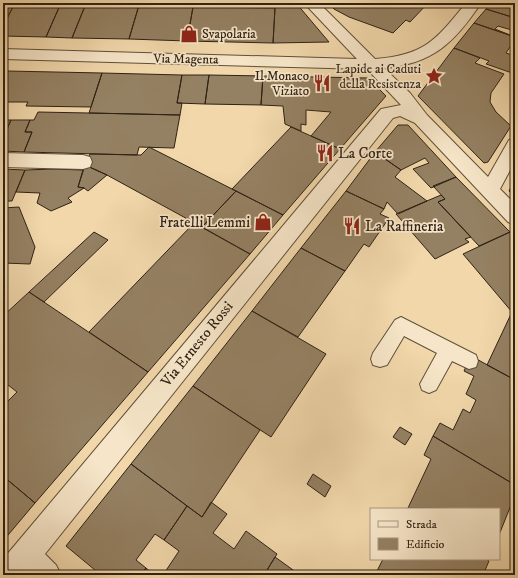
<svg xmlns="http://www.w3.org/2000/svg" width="518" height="578" viewBox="0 0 518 578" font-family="'IM FELL DW Pica',serif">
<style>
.building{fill:#948062;stroke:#302215}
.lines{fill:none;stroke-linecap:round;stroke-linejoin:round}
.service-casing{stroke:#604f3a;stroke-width:2}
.minor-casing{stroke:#604f3a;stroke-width:2}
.service{fill:#f6e5c8;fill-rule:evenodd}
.minor{fill:#f6e5c8;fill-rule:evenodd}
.labels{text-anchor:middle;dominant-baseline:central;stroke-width:3.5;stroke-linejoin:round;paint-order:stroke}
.far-poi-label{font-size:13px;fill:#302215;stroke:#f6e5c8;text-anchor:end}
.far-street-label{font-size:13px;fill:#302215;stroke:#f6e5c8}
.poi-label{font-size:15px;fill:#302215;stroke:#f6e5c8;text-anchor:start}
.street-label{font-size:15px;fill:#302215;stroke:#f6e5c8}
</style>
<rect width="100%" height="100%" fill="#f1d7aa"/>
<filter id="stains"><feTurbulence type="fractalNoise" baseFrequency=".005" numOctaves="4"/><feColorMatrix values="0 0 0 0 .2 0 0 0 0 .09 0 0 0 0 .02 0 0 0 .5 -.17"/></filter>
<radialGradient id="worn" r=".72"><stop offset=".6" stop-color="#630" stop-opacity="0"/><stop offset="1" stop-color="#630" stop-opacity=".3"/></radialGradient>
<path class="building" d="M3 3H15L3 26Z
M15 3H61L46 37 3 36V26Z
M61 3H86L72 38 46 37Z
M271 3H296L329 42 273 43 275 8Z
M329 3H384L393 6 396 3H428L410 22 406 20 393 33 349 17 334 9Z
M490 3H515V18L486 9Z
M86 4 139 5 129 39 72 38Z
M139 5 193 7 187 41 129 39Z
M193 7 275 8 273 43 187 41Z
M486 9 515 18V31L498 26 495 29 515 37 474 23Z
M474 23 515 37V49L510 47 506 53 515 56V74L486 64 489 61 454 48Z
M454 48 480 58 475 63 504 74 491 93 490 102 496 112 511 126 488 162 484 163 418 96Z
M7 71 102 73 91 107 26 106 28 102H3V78Z
M102 73 182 75 177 103H182L180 115 89 113Z
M182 75H209L205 104 177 103Z
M209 75 263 76 261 105 205 104Z
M263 76 368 78 386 96 340 149 311 136 331 112 306 110V125L301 124V131L285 124 283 106 261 105Z
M38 112 89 113 180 115 174 148 139 147 137 155 24 152 32 132H25L30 120H34Z
M3 120H11L3 138Z
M11 120H30L25 132H32L24 152 3 151V138Z
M398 125H408L456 177 431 188 413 169 429 163 425 158 401 170 375 152Z
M291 127 340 149 283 215 232 189Z
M149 147 236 191 202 227 107 175 85 165 90 154 141 155Z
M375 152 401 170 395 177 427 201 398 214 387 202 384 209 346 191Z
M85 165 107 175 88 191 84 188 78 187Z
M3 169 25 170 12 201H3Z
M53 169 83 170 78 187 84 188 68 198 72 202 51 211 37 203 40 193 16 192 25 170Z
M456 177 510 232 479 246 438 202 445 199 433 186Z
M515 179V197L509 191Z
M236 191 283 215 250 254 202 227Z
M346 191 384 209 380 214 389 218 369 247 364 244 345 271 301 248Z
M441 195 445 199 438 202 471 237 465 239 469 242 435 259 396 214Z
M19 207 35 247 30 264 3 263V208Z
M194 223 250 254 148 372 89 332Z
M94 232 108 240 44 302 29 292Z
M510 232 515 237V380L487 365 512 312 463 254Z
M301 248 345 271 298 337 252 311Z
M29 292 148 372 35 503 3 476V406L17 392 3 381V316Z
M252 311 326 354 271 437 193 386Z
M471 356 515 380V485L433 436 440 423 453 430 463 409 470 413 476 400 466 394 474 376 464 371Z
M193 386 260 430 202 517 131 464Z
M400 427 412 434 405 445 393 437Z
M433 436 515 485V495L499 535V509L408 508 431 459 424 455Z
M131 464 187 506 164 540 155 534 136 560 146 568 141 575H101L66 546Z
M313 474 331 486 325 497 307 484Z
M3 476 35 503 3 541Z
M211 502 227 514 213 533 234 549 246 531 277 554 264 575H163L179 551 164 540 187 506 202 517Z
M275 557 300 575H264Z
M383 559H486L489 561 483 575H375Z
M146 568 154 575H141Z"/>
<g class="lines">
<g class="service-casing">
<path id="service" d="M401 317 476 355 478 361 476 367 469 369 452 361 436 390 429 393 422 390 420 384 437 353 404 336 387 365 380 367 373 365 371 359 373 353 395 320Z"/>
</g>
<g class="minor-casing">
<path id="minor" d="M304 3H319L375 59C425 55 436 40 466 3H481C455 42 433 64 384 68L410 93 427 115 488 177 509 140 515 138V161L500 189 515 204V225L508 222 415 123 400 116 393 118 45 554 56 565 61 575H3V559L15 545 381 109 401 105 367 69 3 59V49L357 59Z
M3 153 83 155 90 157 92 162 90 167 83 169 3 167Z"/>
</g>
<use href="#service" class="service"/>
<use href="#minor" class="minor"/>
</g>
<defs>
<g id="shop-bare" transform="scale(1.38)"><path d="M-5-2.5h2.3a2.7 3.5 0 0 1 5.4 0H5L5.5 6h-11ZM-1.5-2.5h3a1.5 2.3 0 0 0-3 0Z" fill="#8f2418" stroke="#f6e5c8" stroke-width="2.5" paint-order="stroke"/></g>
<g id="sight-bare" transform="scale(1.38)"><path d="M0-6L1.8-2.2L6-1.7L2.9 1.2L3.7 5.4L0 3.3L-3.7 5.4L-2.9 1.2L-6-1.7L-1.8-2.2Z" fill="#8f2418" stroke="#f6e5c8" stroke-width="2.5" paint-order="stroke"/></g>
<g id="restaurant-bare" transform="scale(1.38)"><path d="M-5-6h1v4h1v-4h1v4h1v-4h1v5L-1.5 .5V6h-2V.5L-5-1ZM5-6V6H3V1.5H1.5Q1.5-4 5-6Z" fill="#8f2418" stroke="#f6e5c8" stroke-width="2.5" paint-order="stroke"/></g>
</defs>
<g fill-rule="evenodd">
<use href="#shop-bare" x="189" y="34"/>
<use href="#sight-bare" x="434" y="76"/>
<use href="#restaurant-bare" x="322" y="83"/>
<use href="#restaurant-bare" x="325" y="153"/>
<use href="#shop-bare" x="263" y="222"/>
<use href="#restaurant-bare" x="352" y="226"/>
</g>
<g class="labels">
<g class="far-poi-label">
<text x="202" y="34" text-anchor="start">Svapolaria</text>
<text x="421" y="69">Lapide ai Caduti<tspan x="421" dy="15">della Resistenza</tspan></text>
<text x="309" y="76">Il Monaco<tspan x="309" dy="15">Viziato</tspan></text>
</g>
<g class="far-street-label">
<text transform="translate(186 59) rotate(1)">Via Magenta</text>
</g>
<g class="poi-label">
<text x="338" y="153">La Corte</text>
<text x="250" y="222" text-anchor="end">Fratelli Lemmi</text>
<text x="365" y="226">La Raffineria</text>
</g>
<g class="street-label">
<text transform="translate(197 344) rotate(-51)">Via Ernesto Rossi</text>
</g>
</g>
<rect width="518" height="578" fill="none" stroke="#f1d7aa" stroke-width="16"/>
<rect x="4" y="4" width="510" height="570" fill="none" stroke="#302215" stroke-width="2"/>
<rect x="8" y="8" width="502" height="562" fill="none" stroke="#302215"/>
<rect x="370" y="508" width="130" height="52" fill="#f6e5c8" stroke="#a79780"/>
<rect x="378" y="521" width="20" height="6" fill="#f6e5c8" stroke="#a79780"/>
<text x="406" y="528" font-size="12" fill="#302215">Strada</text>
<rect x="378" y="538" width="20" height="12" fill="#948062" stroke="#a79780"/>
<text x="406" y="548" font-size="12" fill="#302215">Edificio</text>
<rect width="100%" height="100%" filter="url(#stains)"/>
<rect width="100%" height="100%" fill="url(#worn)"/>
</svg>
